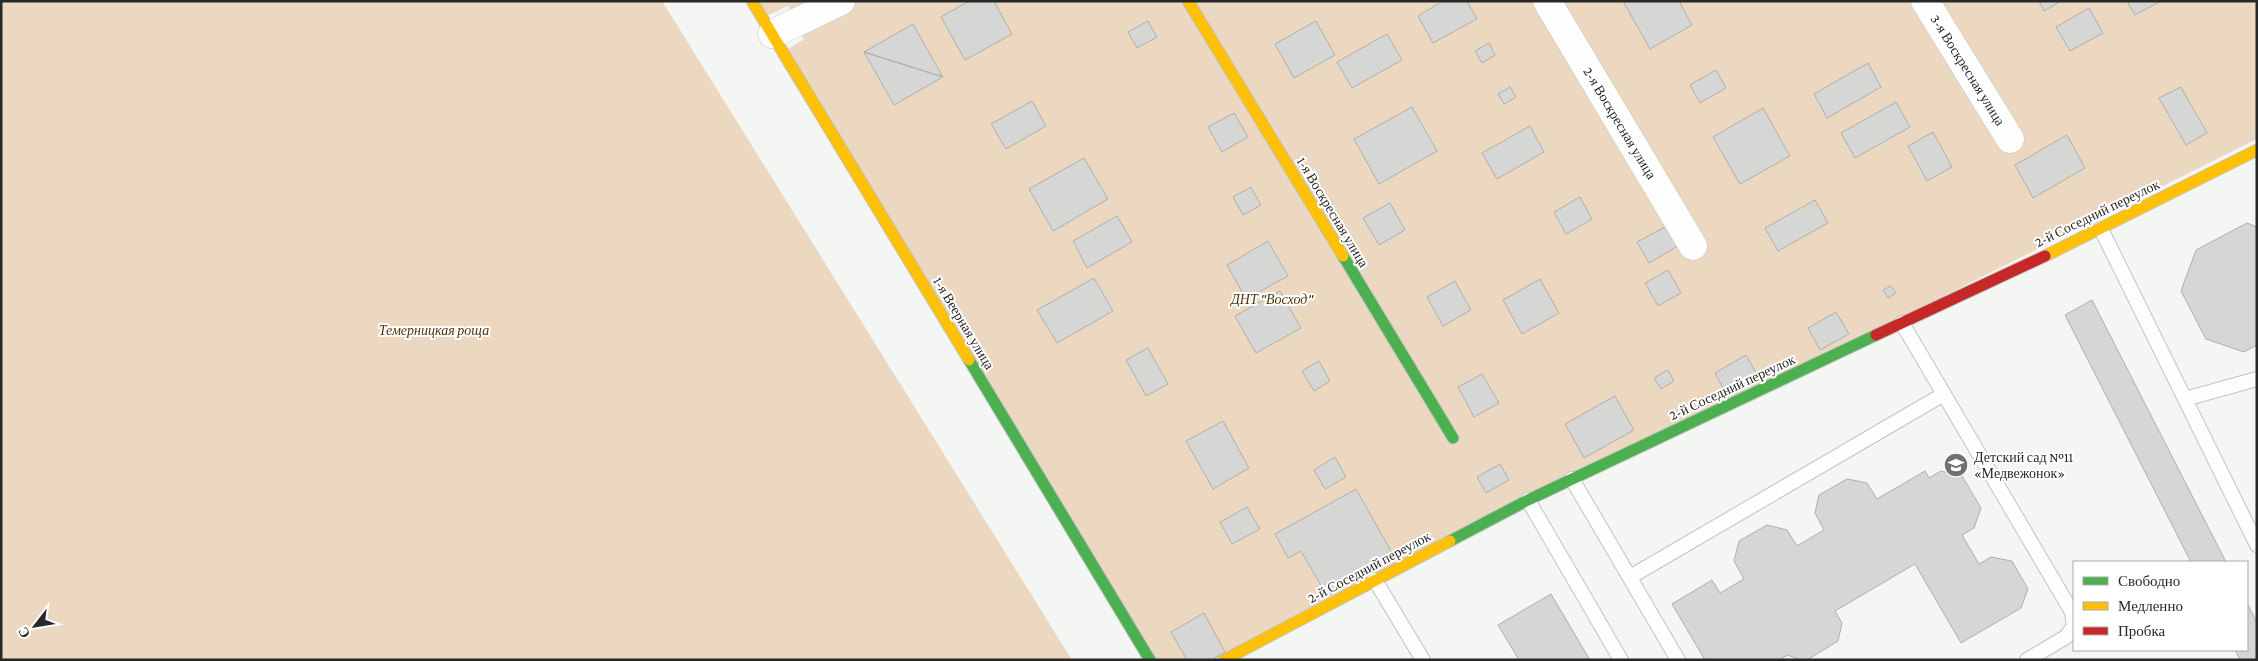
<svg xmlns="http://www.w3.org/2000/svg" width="2258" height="661" viewBox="0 0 2258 661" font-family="'Crimson Pro',serif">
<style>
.green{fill:#ecd8c0}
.building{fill:#d6d7d5;stroke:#aeafad}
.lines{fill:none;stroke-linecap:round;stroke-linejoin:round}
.lane-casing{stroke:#c2c4c2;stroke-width:16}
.street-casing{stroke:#c2c4c2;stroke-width:29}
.fast-casing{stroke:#c2c4c2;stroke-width:13}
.slow-casing{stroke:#c2c4c2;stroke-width:13}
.jam-casing{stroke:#c2c4c2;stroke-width:13}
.lane{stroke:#fdfefd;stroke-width:14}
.street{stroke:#fdfefd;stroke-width:28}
.fast{stroke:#4caf50;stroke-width:11}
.slow{stroke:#ffc107;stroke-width:11}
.jam{stroke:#c62828;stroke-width:11}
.labels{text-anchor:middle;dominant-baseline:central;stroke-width:4;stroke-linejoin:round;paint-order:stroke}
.street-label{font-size:14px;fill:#282927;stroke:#fff}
.park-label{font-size:14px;font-style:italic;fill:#513309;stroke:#fff}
.poi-label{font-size:14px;fill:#282927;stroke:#fff;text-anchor:start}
</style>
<rect width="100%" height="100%" fill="#f4f6f3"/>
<path class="green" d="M1 1H662L1072 660H1Z
M746 1H2257V139L1217 660H1152L777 56 804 39 788 6 758 20Z"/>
<path class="building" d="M969 1H994L1012 34 965 60 941 17Z
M1443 1H1467L1477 19 1433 43 1418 16Z
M1623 1H1679L1692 25 1650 49Z
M2039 1H2061L2044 11Z
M2127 1H2161L2135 15Z
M2089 8 2103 33 2070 51 2056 27Z
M1148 21 1157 37 1137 48 1128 32Z
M1316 21 1335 55 1294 78 1275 44Z
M913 24 943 77 864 52Z
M1387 34 1402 60 1352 88 1337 62Z
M1489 43 1495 55 1482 63 1475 51Z
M864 52 943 77 894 105Z
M1868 63 1881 87 1827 118 1814 94Z
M1716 70 1726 88 1700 103 1690 85Z
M1510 87 1516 97 1504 104 1498 94Z
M2181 87 2207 133 2186 145 2159 98Z
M1032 101 1046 126 1006 149 991 124Z
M1896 102 1910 127 1855 158 1841 133Z
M1412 107 1437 151 1379 184 1354 139Z
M1763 108 1790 156 1740 184 1713 137Z
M1234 113 1248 137 1222 152 1208 127Z
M1530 126 1544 152 1497 179 1482 153Z
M1933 132 1952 167 1927 181 1908 146Z
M2067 135 2085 168 2033 198 2015 165Z
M1084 158 1108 199 1053 231 1029 189Z
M1251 187 1261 205 1243 215 1233 197Z
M1580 197 1592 219 1566 234 1554 212Z
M1815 200 1828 223 1778 251 1765 228Z
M1390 203 1405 230 1379 245 1363 218Z
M1117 216 1132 242 1087 268 1073 241Z
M1672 223 1683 243 1649 263 1637 242Z
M2247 223 2257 227V345L2244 352 2206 339 2181 291 2196 250Z
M1268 241 1288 276 1246 299 1227 265Z
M1668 270 1681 293 1658 306 1645 283Z
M1094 278 1113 311 1057 343 1037 310Z
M1540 279 1559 313 1522 334 1503 300Z
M1455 281 1471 310 1443 326 1427 297Z
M1891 286 1896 293 1888 298 1883 290Z
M1280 291 1301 328 1256 353 1235 316Z
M2092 300 2226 562H2191L2065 315Z
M1836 312 1849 334 1820 350 1808 328Z
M1148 348 1168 384 1146 396 1126 360Z
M1746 355 1759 378 1727 396 1715 373Z
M1319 361 1330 381 1314 391 1302 371Z
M1668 370 1674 381 1661 389 1654 378Z
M1482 374 1499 403 1474 417 1458 387Z
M1615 396 1634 430 1584 458 1565 424Z
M1223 421 1249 468 1213 489 1186 441Z
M1335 457 1346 477 1325 489 1314 470Z
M1500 464 1509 480 1486 493 1477 477Z
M1925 471 1929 478 1941 471 1962 476 1981 508 1974 528 1962 535 1979 564 1991 557 2012 561 2028 589 2021 608 1961 643 1915 564 1835 611 1842 623 1838 641 1807 660H1799L1788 655 1779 660H1705L1672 604 1712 580 1720 593 1744 579 1734 561 1739 541 1767 525 1787 530 1797 546 1824 530 1815 513 1819 495 1847 479 1867 483 1877 499Z
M1356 489 1395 558 1327 596 1301 551 1288 558 1275 534Z
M1247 507 1260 529 1232 544 1220 522Z
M1551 594 1590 660H1519L1498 625Z
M2247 603 2257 623V660H2240L2235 650H2247Z
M1204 613 1225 652 1211 660H1187L1171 632Z"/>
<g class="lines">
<g class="lane-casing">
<path id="lane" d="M2101 229 2257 545
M1902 323 2072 612 2074 626 2066 637 2027 660
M2185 399 2257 379
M1572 479 1678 660
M1528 500 1621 660
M1630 577 1944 394
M1375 580 1423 660"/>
</g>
<g class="street-casing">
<path id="street" d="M1547 1 1693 246
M1925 1 2010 139
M772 34 841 1"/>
</g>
<g class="fast-casing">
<path id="fast" d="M1343 256 1453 438
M969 360 1150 660
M1450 541 1528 500 1876 335"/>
</g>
<g class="slow-casing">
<path id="slow" d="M752 1 969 360
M1188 1 1343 256
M2045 256 2257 150
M1224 660 1450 541"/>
</g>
<g class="jam-casing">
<path id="jam" d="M1876 335 2045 256"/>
</g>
<use href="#lane" class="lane"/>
<use href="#street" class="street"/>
<use href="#fast" class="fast"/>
<use href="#slow" class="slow"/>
<use href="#jam" class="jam"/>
</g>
<defs>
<g id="school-disc" transform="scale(1.25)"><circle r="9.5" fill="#6f716e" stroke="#fff"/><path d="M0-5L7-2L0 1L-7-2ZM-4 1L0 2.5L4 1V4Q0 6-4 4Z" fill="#fff"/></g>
</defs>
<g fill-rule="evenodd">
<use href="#school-disc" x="1956" y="465"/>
</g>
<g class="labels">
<g class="street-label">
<text transform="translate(1968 70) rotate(58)">3-я Воскресная улица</text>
<text transform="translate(1620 123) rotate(59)">2-я Воскресная улица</text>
<text transform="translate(1333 212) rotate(59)">1-я Воскресная улица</text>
<text transform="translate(2097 213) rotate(-26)">2-й Соседний переулок</text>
<text transform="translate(964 323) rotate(59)">1-я Веерная улица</text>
<text transform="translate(1732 387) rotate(-25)">2-й Соседний переулок</text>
<text transform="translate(1369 567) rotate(-28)">2-й Соседний переулок</text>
</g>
<g class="park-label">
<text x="1272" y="299">ДНТ "Восход"</text>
<text x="434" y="330">Темерницкая роща</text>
</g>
<g class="poi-label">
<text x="1974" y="457">Детский сад №11<tspan x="1974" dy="16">«Медвежонок»</tspan></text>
</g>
</g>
<rect width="2258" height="661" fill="none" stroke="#282927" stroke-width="5"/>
<rect x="2073" y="561" width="175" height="90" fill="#ffffff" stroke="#a9a9a9"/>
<rect x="2083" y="577" width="25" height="8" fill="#4caf50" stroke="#a9a9a9"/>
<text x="2118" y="586" font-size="15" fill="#282927">Свободно</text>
<rect x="2083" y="602" width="25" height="8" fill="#ffc107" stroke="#a9a9a9"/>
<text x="2118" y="611" font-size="15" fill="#282927">Медленно</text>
<rect x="2083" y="627" width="25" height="8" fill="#c62828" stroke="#a9a9a9"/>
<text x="2118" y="636" font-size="15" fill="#282927">Пробка</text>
<g transform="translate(35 626) rotate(239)" stroke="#ffffff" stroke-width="4" paint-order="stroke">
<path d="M0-4L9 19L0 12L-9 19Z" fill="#282927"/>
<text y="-8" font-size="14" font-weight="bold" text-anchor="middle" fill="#282927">С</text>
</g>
</svg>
